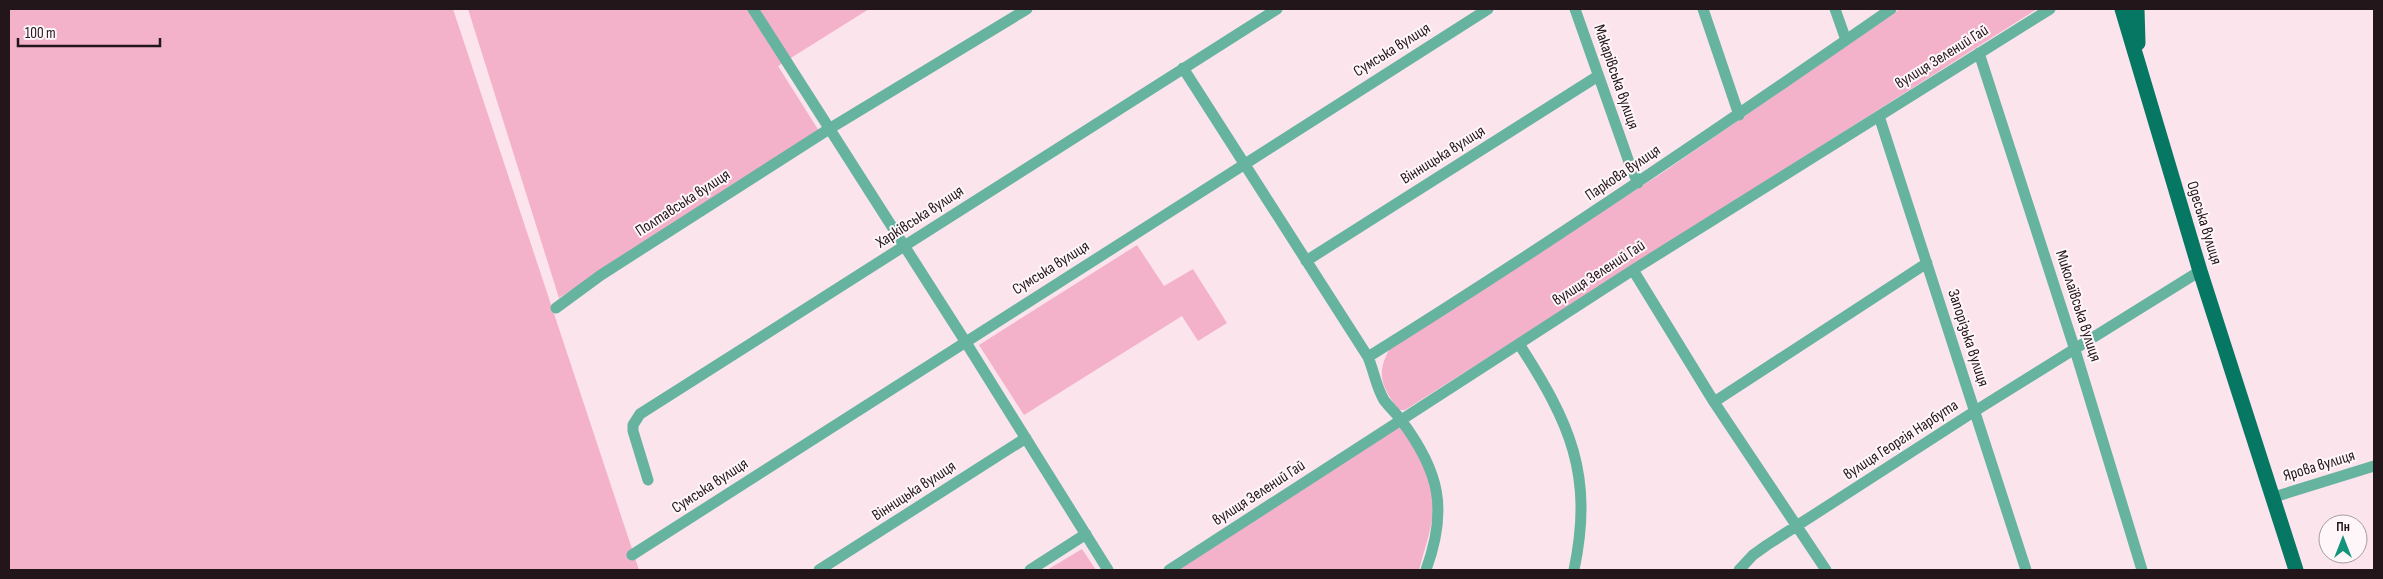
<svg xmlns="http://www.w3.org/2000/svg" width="2383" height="579" viewBox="0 0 2383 579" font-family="'Sofia Sans Condensed',sans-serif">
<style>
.green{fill:#f4b1ca}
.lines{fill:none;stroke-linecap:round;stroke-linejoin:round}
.minor{stroke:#66b4a0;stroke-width:11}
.major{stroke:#067763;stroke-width:15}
.labels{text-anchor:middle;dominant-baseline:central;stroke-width:4;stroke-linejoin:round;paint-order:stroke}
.street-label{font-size:16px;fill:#23161b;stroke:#fef6f9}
</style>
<rect width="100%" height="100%" fill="#fce4ec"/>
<path class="green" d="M9 9H453L639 570H9Z
M468 9H869L778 66 819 131 559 298Z
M1900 9H2037L1405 410H1399L1397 408C1381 385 1376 374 1390 348L1662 173Z
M1137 245 1164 286 1193 269 1227 323 1198 341 1182 316 1024 415 979 345Z
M1402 421C1410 434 1420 447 1427 461 1444 496 1428 536 1419 570H1170Z
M1082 549 1096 570H1047Z"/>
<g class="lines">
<path class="minor" d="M753 9 965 341 1108 570
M1575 9 1630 165 1638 183
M1703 9 1739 115
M1835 9 1846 40
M1979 53 2075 350 2142 570
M1183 68 1368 357C1374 371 1376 387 1384 400 1389 407 1396 413 1401 420 1440 472 1448 509 1426 570
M1879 116 2026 570
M1306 261 1598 76
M1633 270 1714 402 1826 570
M556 308 601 275 829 129 1027 9
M1519 344C1570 423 1594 474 1574 570
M1368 357C1546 246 1719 128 1891 9
M1714 402 1927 263
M648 480 633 431V425L640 414 1277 9
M2274 497 2374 466
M632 555 1488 9
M819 570 1026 438
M1030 570 1086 534
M1169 570 1633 270 2050 9
M1739 570 1753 555 1767 545 1975 411 2200 271"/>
<path class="major" d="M2122 9 2200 271 2296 570
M2137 9 2138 43"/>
</g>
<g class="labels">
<g class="street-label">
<text transform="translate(1392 50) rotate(-32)">Сумська вулиця</text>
<text transform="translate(1942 57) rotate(-32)">вулиця Зелений Гай</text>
<text transform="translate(1616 77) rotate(71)">Макарівська вулиця</text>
<text transform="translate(1443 155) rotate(-32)">Вінницька вулиця</text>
<text transform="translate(1623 173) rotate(-34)">Паркова вулиця</text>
<text transform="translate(683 203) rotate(-33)">Полтавська вулиця</text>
<text transform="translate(920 217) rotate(-33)">Харківська вулиця</text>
<text transform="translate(2204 223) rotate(73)">Одеська вулиця</text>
<text transform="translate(1051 268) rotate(-32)">Сумська вулиця</text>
<text transform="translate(1599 273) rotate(-33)">вулиця Зелений Гай</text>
<text transform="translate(2078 306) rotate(72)">Миколаївська вулиця</text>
<text transform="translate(1968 338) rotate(72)">Запорізька вулиця</text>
<text transform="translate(1901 440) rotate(-33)">вулиця Георгія Нарбута</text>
<text transform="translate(2319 466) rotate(-17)">Ярова вулиця</text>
<text transform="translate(710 486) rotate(-33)">Сумська вулиця</text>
<text transform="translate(914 491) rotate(-33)">Вінницька вулиця</text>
<text transform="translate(1259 493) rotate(-33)">вулиця Зелений Гай</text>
</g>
</g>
<rect width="2383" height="579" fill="none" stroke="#23161b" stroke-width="20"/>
<g transform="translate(2343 539)"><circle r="24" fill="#fef6f9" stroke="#a69ca0"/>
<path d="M0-4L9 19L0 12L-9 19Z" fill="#15947c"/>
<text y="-8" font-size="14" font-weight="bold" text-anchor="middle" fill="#23161b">Пн</text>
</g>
<path d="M18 38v8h142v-8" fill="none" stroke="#23161b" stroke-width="2.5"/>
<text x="25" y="38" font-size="15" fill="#23161b" stroke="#fef6f9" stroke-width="4" paint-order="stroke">100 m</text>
</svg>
